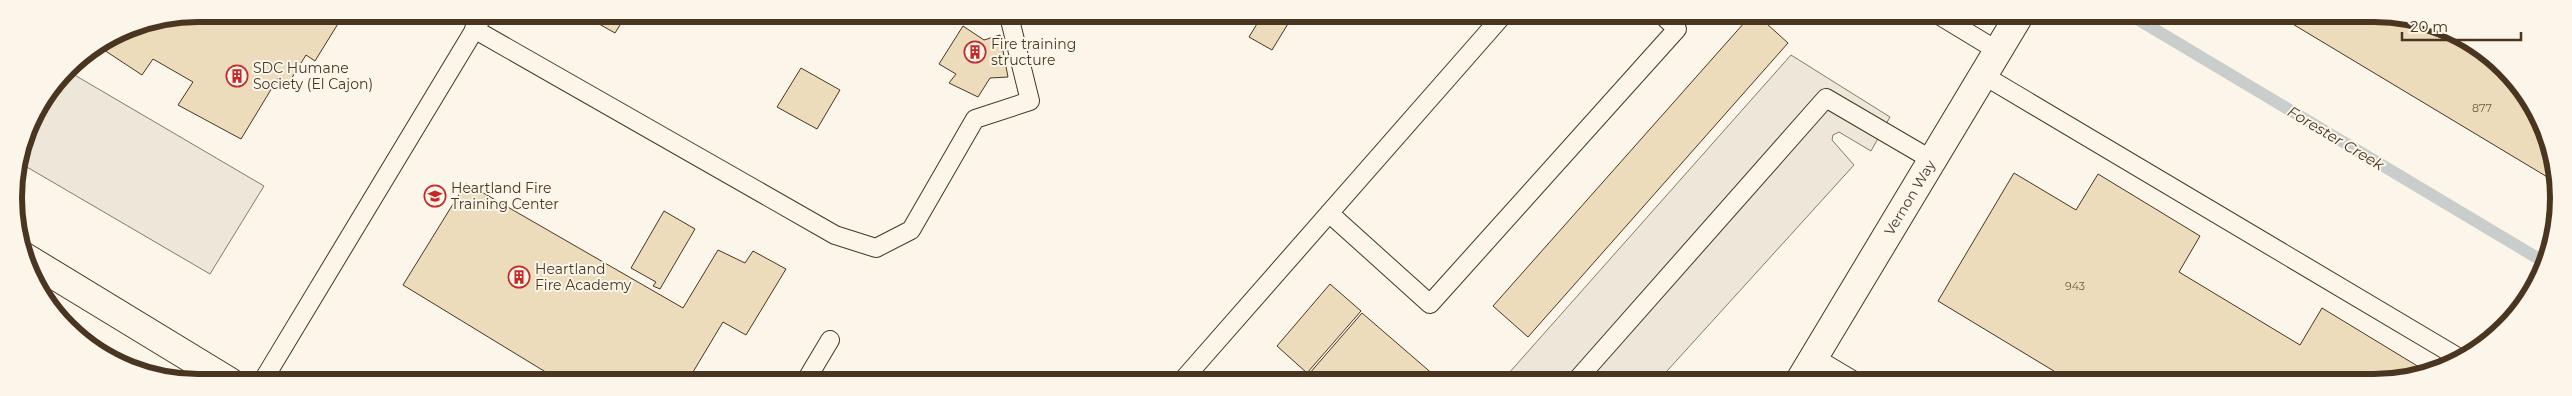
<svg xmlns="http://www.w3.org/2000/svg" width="2572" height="396" viewBox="0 0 2572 396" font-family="Montserrat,sans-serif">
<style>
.parking{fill:#ede7d9;stroke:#887966}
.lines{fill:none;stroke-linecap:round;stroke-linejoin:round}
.stream{stroke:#c9cecd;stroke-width:12}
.building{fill:#ecdcbc;stroke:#4a3520}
.lane-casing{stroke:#4a3520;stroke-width:20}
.secondary-casing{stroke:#4a3520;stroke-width:30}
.lane{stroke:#fbf6e9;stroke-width:18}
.secondary{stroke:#fbf6e9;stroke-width:28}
.labels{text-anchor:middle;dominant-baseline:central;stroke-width:4;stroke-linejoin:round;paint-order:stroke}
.number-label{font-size:11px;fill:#725f47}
.poi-label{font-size:14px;fill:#4a3520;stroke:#fbf6e9;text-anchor:start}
.street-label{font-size:14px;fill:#4a3520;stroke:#fbf6e9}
.water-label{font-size:15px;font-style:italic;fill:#4a3520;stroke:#fbf6e9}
.rim{fill:none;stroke:#4a3520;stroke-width:6}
</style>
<rect width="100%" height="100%" fill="#fbf6e9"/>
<path class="parking" d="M1791 55 1890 117 1871 151 1839 132 1833 135 1832 140 1854 165 1657 382H1501Z
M66 70 264 186 210 274 20 163 33 117Z"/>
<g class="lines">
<path class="stream" d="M2129 14 2544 262"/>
</g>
<path class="building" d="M198 14H344L315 61 306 55 288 84 278 78 241 139 178 105 193 82 153 59 142 75 104 50 110 40 128 28Z
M596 14H627L615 33 592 20Z
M1263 14H1294L1272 50 1249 37Z
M1752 14H1756L1788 43 1528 337 1493 306Z
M2276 14H2386L2456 33 2513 77 2549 139 2554 181Z
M963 26 984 40 1000 35 1008 77 990 78 978 97 949 83 956 74 939 64Z
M801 68 840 90 817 129 777 107Z
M2014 173 2076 210 2098 174 2200 236 2179 272 2300 345 2322 308 2424 370 2423 372 2386 382H2072L1938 301Z
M466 183 683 308 718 250 745 263 753 251 786 269 746 335 723 322 687 382H562L403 285Z
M664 211 695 229 660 289 653 286 656 282 631 268Z
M1330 284 1361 311 1307 373 1277 346Z
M1362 313 1442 382H1318L1309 374Z"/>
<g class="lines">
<g class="lane-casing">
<path id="lane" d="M1937 14 1998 51
M474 29 835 235 876 248 911 230 975 119 1030 101 1009 16 1004 14
M1983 75 2461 359
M1329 213 1430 304 1677 29 1661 14
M1814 357 1856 382
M262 382 484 14
M805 382 830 340
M1181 382 1504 14
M1575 382 1826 98 1932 160"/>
</g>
<g class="secondary-casing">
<g id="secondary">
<path d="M23 256 230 382"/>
<path id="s1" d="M1799 382 2020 14"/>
</g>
</g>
<use href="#lane" class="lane"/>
<use href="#secondary" class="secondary"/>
</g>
<defs>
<g id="building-ring" transform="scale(1.125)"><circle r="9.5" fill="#fbf6e9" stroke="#c62828" stroke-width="1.5"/><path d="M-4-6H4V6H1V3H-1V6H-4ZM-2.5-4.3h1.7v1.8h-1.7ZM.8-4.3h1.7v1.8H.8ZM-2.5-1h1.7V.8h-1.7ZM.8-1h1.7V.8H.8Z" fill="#c62828"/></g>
<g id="school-ring" transform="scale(1.125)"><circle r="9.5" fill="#fbf6e9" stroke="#c62828" stroke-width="1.5"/><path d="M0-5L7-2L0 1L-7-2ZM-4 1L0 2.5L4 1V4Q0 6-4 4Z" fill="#c62828"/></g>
</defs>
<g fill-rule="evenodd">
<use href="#building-ring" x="975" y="52"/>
<use href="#building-ring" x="237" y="76"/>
<use href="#school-ring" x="435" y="196"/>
<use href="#building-ring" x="519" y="277"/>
</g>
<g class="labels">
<g class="number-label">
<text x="2482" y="108">877</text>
<text x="2075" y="286">943</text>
</g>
<g class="poi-label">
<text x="991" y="44">Fire training<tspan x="991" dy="16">structure</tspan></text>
<text x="253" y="68">SDC Humane<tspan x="253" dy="16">Society (El Cajon)</tspan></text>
<text x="451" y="188">Heartland Fire<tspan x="451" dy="16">Training Center</tspan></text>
<text x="535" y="269">Heartland<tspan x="535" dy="16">Fire Academy</tspan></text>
</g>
<g class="street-label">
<text stroke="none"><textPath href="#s1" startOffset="215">Vernon Way</textPath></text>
</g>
<g class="water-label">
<text transform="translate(2336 138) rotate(31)">Forester Creek</text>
</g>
</g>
<path d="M0 0H2572V396H0ZM198 22H2374A176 176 0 0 1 2550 198V198A176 176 0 0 1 2374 374H198A176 176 0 0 1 22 198V198A176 176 0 0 1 198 22Z" fill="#fbf6e9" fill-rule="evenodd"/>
<path class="rim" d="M198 22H2374A176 176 0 0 1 2550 198V198A176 176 0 0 1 2374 374H198A176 176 0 0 1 22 198V198A176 176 0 0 1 198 22Z"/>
<path d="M2402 32v8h119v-8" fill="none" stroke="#4a3520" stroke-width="2.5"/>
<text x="2410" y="32" font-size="15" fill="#4a3520" stroke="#fbf6e9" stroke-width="4" paint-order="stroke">20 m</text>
</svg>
